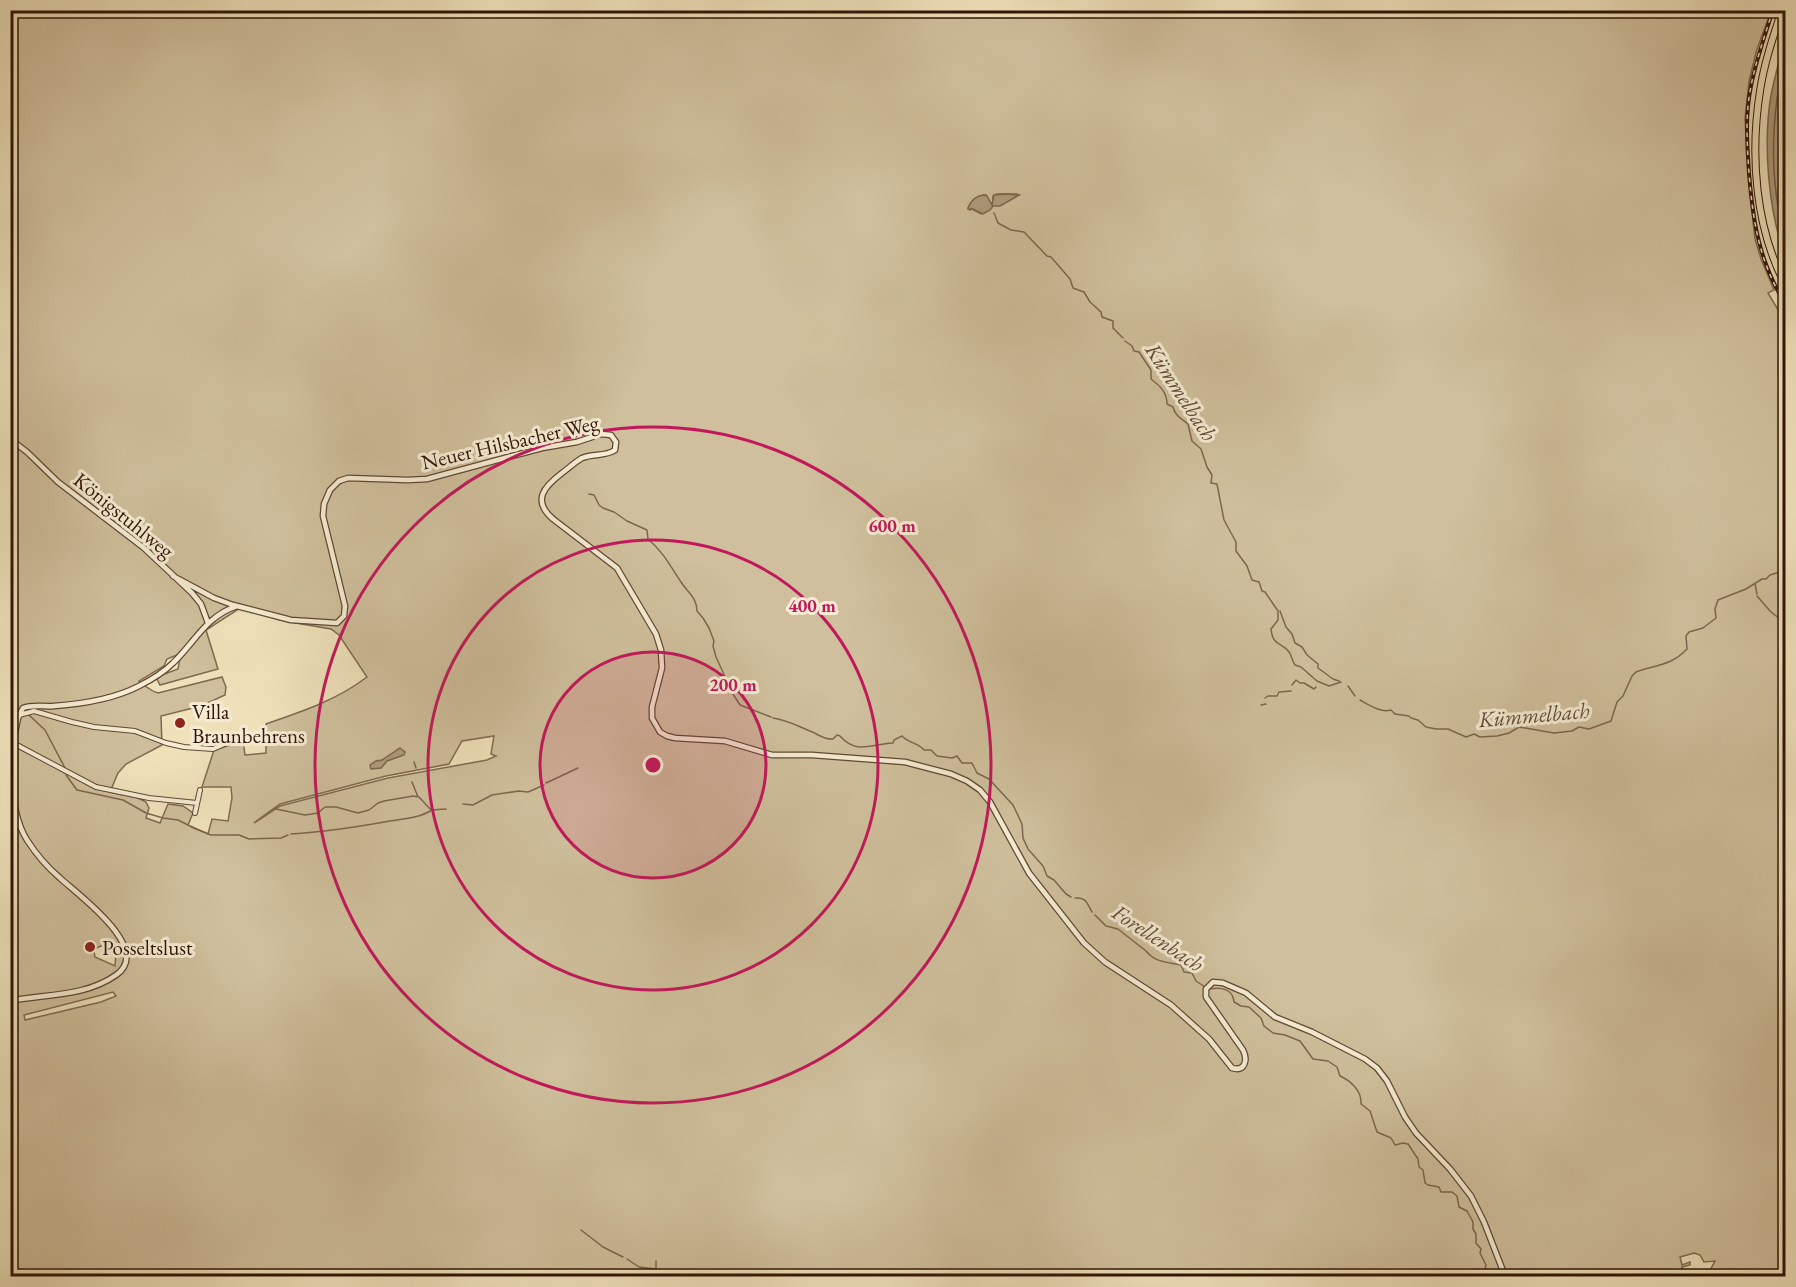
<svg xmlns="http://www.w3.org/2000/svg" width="1796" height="1287" viewBox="0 0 1796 1287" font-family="'EB Garamond',serif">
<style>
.green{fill:#cfbf9c;stroke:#806a51;stroke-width:1.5;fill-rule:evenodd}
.water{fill:#ae9c7d;stroke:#7c664d;stroke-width:1.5}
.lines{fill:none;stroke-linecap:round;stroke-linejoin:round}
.shore{stroke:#705842;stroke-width:1.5}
.stream{stroke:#7c664d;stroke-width:1.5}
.minor-casing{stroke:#604833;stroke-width:6}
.tertiary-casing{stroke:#604833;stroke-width:7}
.primary-casing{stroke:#311406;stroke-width:8}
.minor{stroke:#f5ecd3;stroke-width:4}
.tertiary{stroke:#f5ecd3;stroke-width:4.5}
.primary{stroke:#efe2bb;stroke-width:6}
.rail-casing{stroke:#311406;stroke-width:4}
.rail{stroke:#f5ecd3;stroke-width:1.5;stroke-dasharray:4.5;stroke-linecap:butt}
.ring{fill:none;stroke:#c2185b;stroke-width:3}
.poi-dot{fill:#8f2418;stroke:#f5ecd3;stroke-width:2}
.labels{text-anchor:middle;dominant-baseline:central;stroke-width:6;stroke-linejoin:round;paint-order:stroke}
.street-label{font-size:21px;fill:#311406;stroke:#f5ecd3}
.poi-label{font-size:21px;fill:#311406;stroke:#f5ecd3;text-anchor:start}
.water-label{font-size:22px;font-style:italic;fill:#634a36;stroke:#f5ecd3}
.centre{fill:#c2185b;stroke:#f5ecd3;stroke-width:3}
.ring-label{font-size:18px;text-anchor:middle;font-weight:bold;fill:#c2185b;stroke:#f5ecd3;stroke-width:6;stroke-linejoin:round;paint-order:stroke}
</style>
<rect width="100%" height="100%" fill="#efe2bb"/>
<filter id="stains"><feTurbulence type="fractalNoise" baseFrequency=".00333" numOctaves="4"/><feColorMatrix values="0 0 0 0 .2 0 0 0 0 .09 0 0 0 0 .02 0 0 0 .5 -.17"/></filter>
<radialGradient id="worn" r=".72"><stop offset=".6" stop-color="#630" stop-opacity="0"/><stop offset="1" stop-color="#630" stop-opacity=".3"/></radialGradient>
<path class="green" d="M10 11H1771L1757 49 1749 81 1745 119 1749 183 1755 239 1761 259 1774 290 1768 293 1786 323 1785 1276H1707L1715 1261 1704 1262 1700 1255 1694 1253 1680 1257 1682 1265 1690 1262V1265L1682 1267 1684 1276H1503L1495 1274 1489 1276H11ZM997 194H1017L1019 195 1008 201 993 205V196ZM983 195H986L981 214 972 209 970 210 968 208 974 199ZM240 608 284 621 331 629 339 635 367 677C337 700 301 712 266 724V753L245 755 243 741 214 750 202 787H231L232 798 228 821 212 819 208 834 188 825 193 813 183 806 168 804 160 823 146 818 149 808 146 802 138 798 110 792 118 773 126 764 162 745 161 716 201 706 225 695 226 687 222 677 158 693C150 691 148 686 140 684L139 681 164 666 167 659 177 655 180 658 178 669 159 676 157 679 160 685 218 669 206 630ZM494 736 491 754 496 756 487 760 388 778 280 806 254 823 255 822 280 804 386 776 449 764 462 741ZM101 946 110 948 116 952 115 966 95 957 94 951 96 948ZM113 992 116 996 101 1002 25 1020 24 1015Z"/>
<path class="water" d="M1785 36V255C1768 211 1763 142 1771 95 1775 75 1781 56 1785 36Z
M1006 194 1019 195 1000 206H993L990 210 983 214 973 209H968C970 201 978 193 987 196L992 205 994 195Z
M400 748 405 752 404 755 387 761 381 768 371 769 370 765 376 761 382 760Z"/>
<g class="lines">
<path class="shore" d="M1786 62C1783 74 1779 86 1777 99 1771 144 1772 196 1786 239
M1786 94C1779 123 1780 173 1786 202"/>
<path class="stream" d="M994 213 998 223 1011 230 1024 232 1047 256 1051 257 1070 279 1073 288 1084 292 1090 302 1101 312 1102 317 1113 321V328L1123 338
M1125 341 1132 346 1134 351 1139 352 1151 370V379C1160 386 1167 392 1167 404L1173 407C1175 416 1182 419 1188 424L1192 441 1201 449 1207 467 1212 475 1211 483 1217 484 1224 520 1236 542V551L1247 566 1252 580 1259 582 1262 591 1265 592 1278 611V620L1271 629C1273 647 1281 641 1289 652 1292 656 1292 661 1295 665L1301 667 1317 681 1329 686 1341 682
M589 494 594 495 599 505 603 508 614 512 627 521 647 530 648 539C664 553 669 564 681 582 687 592 697 597 697 611L703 618 709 628 714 641 713 646 716 657 732 692
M1755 584 1757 594
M1757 596 1770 611 1786 624
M1280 611 1286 627 1292 634 1295 643 1302 647 1307 655 1318 664V668L1333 679 1339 681
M1292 685 1296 680 1300 683H1304L1314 689 1316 687
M1348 686 1355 696
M733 694 740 705 771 717
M1265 698 1268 696H1277L1279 692 1291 691
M1360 700C1369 705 1381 713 1391 710L1395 714 1409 716 1411 718 1418 720 1426 727 1436 729H1448L1466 737 1474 734 1480 737 1497 736 1509 733 1519 727 1554 733 1572 731 1579 727 1589 729 1611 721 1617 702 1623 696 1632 676 1636 672C1655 665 1671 666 1687 649L1686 636 1689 632 1703 628 1716 618 1715 609 1718 600 1746 589 1762 579H1766L1770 575 1786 570
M1261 705 1266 704
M29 715 45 730 65 768
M773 718C787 720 798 726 810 731 818 734 824 740 833 739L837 735 840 736C857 755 870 744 893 743L894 740 902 736C908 743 919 743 924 750H931L937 756 952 758 957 756 962 763H972L977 773 989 779 1013 805 1022 824 1023 838 1028 849 1043 866 1047 876 1054 880 1066 894 1071 897
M414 762 416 768
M66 775 77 790 123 800 146 813 163 818 178 820 188 825
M412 782 418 797
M546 783 578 768
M463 804 473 805 492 795 519 791 528 792 544 785
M276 809 305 815 318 813 325 807H336L358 813 369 810 378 803 384 801 413 796 419 797 431 810 446 809
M191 827 211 835H239L249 839 281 838 288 835
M291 834C325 832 357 827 390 821 404 819 419 818 432 810
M1075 898C1087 897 1087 904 1092 912
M1095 915 1106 926 1118 929 1146 951C1156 963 1167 962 1181 965L1184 972 1192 973 1196 981 1205 987
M1209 989C1222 987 1233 989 1234 1002L1241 1006 1249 1007 1261 1018 1264 1026 1273 1033 1285 1035 1300 1041 1313 1059 1328 1061 1337 1067 1340 1076C1351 1081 1362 1091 1361 1104L1370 1111 1377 1132 1391 1138 1395 1145 1403 1143 1408 1144 1418 1159 1419 1167 1423 1170 1425 1183 1428 1185 1439 1187 1441 1192H1452L1457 1196 1459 1207 1467 1211 1473 1222V1229L1476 1234V1243L1481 1249 1480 1253 1486 1265 1485 1268 1490 1276
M581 1230 603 1247 623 1257
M627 1259 639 1267 656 1269 669 1276
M656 1268V1261"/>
<g class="minor-casing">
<path id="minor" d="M19 715 34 711 72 722 94 727 135 731 166 743 184 747 213 749 236 739
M13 743 96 787 149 798 197 803
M195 813 200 790
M1494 1276 1503 1273"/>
</g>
<g class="tertiary-casing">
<path id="tertiary" d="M10 439 27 452 58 482 144 548 192 593 201 604 208 623
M173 576 214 598 233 605 291 620 337 623 344 616 345 606 323 516 324 504 330 490 339 481 348 478 408 480 427 479 542 448 577 442 601 434 611 435 616 442 615 450C605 457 593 453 582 458 575 462 569 468 562 473 545 486 531 500 553 519L617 568 656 634 661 650 662 668 652 707V718L660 732 667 736 675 738 725 741 772 755H812L905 762 951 774 967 781 980 790 990 802 1029 873 1084 943 1105 962 1171 1005 1209 1039 1232 1068C1245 1072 1248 1060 1243 1050L1206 997V989L1213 982 1223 983 1246 993 1275 1017 1312 1032 1365 1059 1377 1068 1387 1081 1405 1117 1416 1133 1450 1169 1471 1196 1484 1222 1505 1276
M10 757 18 718 23 708C33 704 43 707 54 706 82 704 114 699 139 686 151 680 163 673 173 663 195 642 206 616 237 606
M10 774C13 796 15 821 27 840 36 854 47 867 60 878 77 894 154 949 116 975 85 997 45 994 10 1001"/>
</g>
<g class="primary-casing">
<path id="primary" d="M1782 10C1773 37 1764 64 1760 91 1750 155 1755 228 1786 286"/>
</g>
<use href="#minor" class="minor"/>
<use href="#tertiary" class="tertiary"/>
<use href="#primary" class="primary"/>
<g class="rail-casing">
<path id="rail" d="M1773 10C1765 35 1756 60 1751 86 1745 115 1747 143 1749 173 1753 222 1759 262 1786 305"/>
</g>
<use href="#rail" class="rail"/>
</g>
<circle cx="653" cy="765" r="113" fill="#c2185b" fill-opacity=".12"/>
<g class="ring">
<circle cx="653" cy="765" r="113"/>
<circle cx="653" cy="765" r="225"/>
<circle cx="653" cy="765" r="338"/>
</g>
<g class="poi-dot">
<circle cx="180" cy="723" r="6"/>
<circle cx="90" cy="947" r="6"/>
</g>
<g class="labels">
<g class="street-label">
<text transform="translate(510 442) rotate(-13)">Neuer Hilsbacher Weg</text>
<text transform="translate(124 515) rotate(39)">Königstuhlweg</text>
</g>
<g class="poi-label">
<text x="192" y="711">Villa<tspan x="192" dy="24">Braunbehrens</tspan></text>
<text x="102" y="947">Posseltslust</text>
</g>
<g class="water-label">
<text transform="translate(1181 392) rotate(57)">Kümmelbach</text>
<text transform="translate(1534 715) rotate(-5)">Kümmelbach</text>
<text transform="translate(1158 938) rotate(33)">Forellenbach</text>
</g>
</g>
<circle cx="653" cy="765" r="9" class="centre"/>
<g class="ring-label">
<text x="892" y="532">600 m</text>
<text x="812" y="612">400 m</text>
<text x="733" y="691">200 m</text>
</g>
<rect width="1796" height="1287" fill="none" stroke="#efe2bb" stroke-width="36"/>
<rect x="12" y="12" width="1772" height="1263" fill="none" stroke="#311406" stroke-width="3"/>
<rect x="18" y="18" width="1760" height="1251" fill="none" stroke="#311406" stroke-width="1.5"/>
<rect width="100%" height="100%" filter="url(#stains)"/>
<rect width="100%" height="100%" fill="url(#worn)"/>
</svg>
